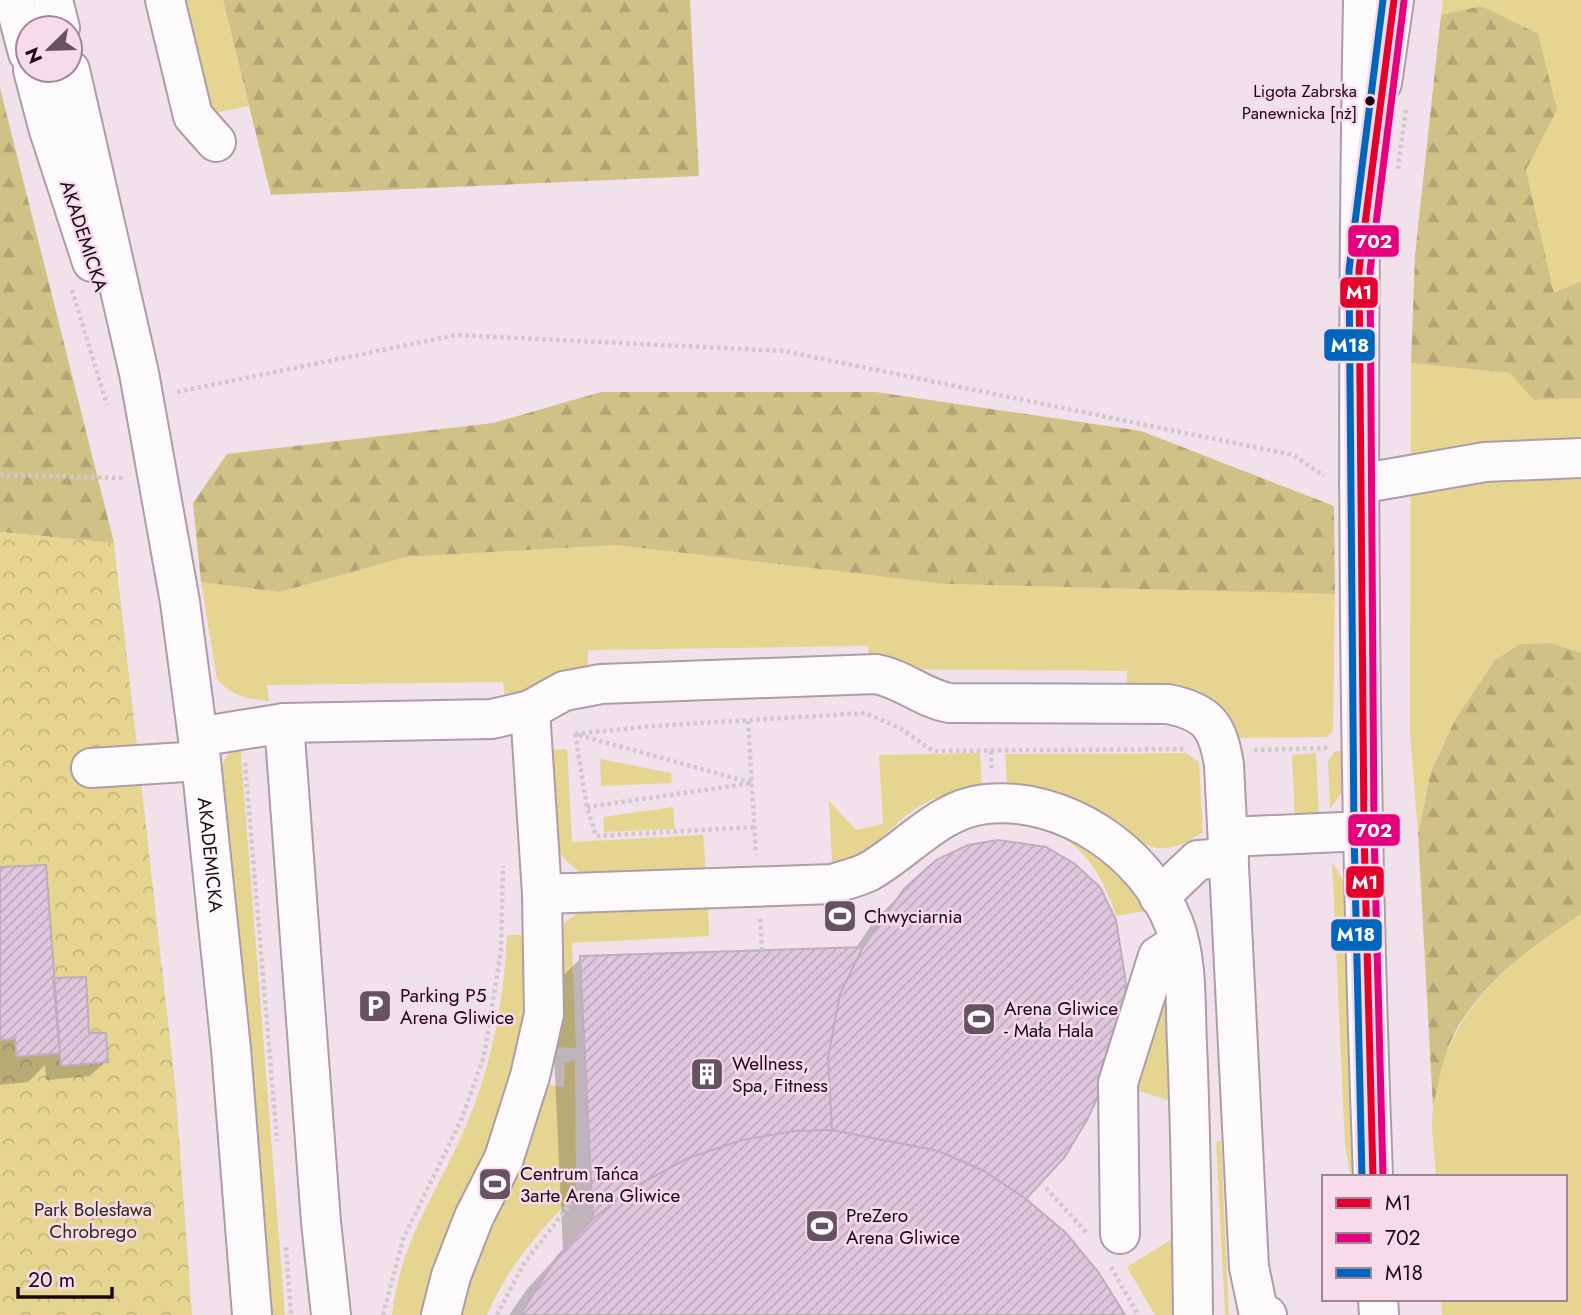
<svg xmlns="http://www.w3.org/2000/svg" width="1581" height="1315" viewBox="0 0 1581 1315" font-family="Jost,sans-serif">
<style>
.grass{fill:#e5d591}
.forest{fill:url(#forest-firs)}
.park{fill:url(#park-crowns)}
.shadow{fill:#0003}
.building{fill:url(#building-hatch);stroke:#beaebd;stroke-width:2}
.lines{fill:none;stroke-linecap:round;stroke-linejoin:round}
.minor-casing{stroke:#ae9ca7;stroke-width:42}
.path{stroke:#cfc9cd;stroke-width:4.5;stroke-dasharray:3.5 3.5;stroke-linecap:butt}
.minor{stroke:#fdfafc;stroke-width:38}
.bus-1-casing{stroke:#f7dbeb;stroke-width:12}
.bus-2-casing{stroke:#f7dbeb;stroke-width:12}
.bus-3-casing{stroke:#f7dbeb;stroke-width:12}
.bus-1{stroke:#e4002b;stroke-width:7}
.bus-2{stroke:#e5007d;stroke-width:7}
.bus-3{stroke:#0065bd;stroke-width:7}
.bus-dot{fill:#1c0615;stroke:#f7dbeb;stroke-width:2.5}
.labels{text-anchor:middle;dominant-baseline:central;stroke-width:5;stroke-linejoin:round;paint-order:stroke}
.bus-label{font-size:17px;fill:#1c0615;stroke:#f7dbeb;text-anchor:end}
.street-label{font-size:19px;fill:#1c0615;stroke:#f7dbeb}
.poi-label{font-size:19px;fill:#1c0615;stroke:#f7dbeb;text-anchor:start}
.park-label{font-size:19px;fill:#302d15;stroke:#f7dbeb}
.line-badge{stroke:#f7dbeb;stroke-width:2.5}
.badge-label{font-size:19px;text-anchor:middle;font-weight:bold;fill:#fff}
</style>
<defs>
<pattern id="forest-firs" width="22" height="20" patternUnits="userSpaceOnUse" patternTransform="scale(1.75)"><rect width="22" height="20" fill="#d0c187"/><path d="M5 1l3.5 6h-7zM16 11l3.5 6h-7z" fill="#b2a474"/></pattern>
<pattern id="park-crowns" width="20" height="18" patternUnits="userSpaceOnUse" patternTransform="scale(1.75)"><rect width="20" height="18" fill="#e5d591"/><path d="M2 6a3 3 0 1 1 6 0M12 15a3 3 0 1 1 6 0" fill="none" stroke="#c4b57c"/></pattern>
<pattern id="building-hatch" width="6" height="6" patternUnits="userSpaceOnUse" patternTransform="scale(1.75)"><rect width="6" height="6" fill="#dfc7de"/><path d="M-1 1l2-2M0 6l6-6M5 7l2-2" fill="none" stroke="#bfa9be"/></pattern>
</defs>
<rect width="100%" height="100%" fill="#f1e1ea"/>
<path class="grass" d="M176 0H223L249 106 214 113 201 100Z
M1443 0H1581V281L1554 294 1526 170 1557 110 1481 6 1441 15Z
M1411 363 1511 373 1534 400 1581 398V653L1551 643 1520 644 1495 660 1455 720 1431 770 1418 834 1410 733Z
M616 545 945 584 1335 594 1333 731 1327 737 1230 738 1126 694 1127 671 870 669 868 646 588 650 587 673 506 705 503 682 267 685 269 701C247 699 231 696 217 679L201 582 280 592 406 557Z
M240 743 285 1315H266L220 768 231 749Z
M567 749 572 842 703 835 706 872 595 879C536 857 551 802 550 750Z
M1335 751H1348L1344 789 1330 809 1328 761Z
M980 753 982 788C962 791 941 794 923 804 891 822 870 860 832 862L829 801 856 830 883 824 879 755Z
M1186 753 1199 762 1203 832C1145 874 1126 823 1075 799 1053 789 1031 785 1007 782L1005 754Z
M1316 753 1319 817 1295 821 1292 755Z
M600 759 671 773 672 783 601 786Z
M673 807 675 829 604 832 603 817Z
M1019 814 1103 851 1150 910 1116 916C1085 816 1021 814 932 832Z
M1332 862 1348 888 1356 1177H1351L1345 1145Z
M708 899 709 936 572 943 576 1048 550 1047 556 944 565 922 586 907Z
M1581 914V1315H1442L1441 1299H1565V1177H1436C1435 1154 1430 1129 1433 1107 1442 1015 1509 961 1581 914Z
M507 935H525L523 1033 512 1091 425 1315H392C401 1242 432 1201 461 1137 490 1075 504 1004 507 935Z
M1167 971 1179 1315H1155L1127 1267 1172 1239 1170 1101 1128 1087Z
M575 1060 576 1193C539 1232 508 1266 487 1315H455L544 1084 564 1087 565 1063Z
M1216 1141H1221L1229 1315H1225Z"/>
<path class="forest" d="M223 0H690L699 176 271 195Z
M1481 6 1538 34 1557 110 1526 170 1554 293 1581 281V398L1534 400 1510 373 1411 363 1415 255 1441 15Z
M0 88 114 543 0 532Z
M601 392H876L1141 431 1334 506 1335 594 945 584 616 545 406 557 280 592 201 582 193 503 227 454 493 423Z
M1551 643 1581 653V914C1534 945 1489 977 1459 1025 1444 1049 1439 1080 1433 1107L1418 834 1431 771 1455 720 1495 660 1520 644Z"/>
<path class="park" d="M0 532 114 543 175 1083 192 1315H0Z"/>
<path class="shadow" d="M0 869 53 980 106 1061 90 1076 46 1080 45 1065 28 1082 0 1085Z
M905 890 1024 1199 1123 1315H509L527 1289 563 1250 551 988 581 958 855 949 874 921Z"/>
<path class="building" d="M998 840 1046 847 1075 864 1100 887 1116 920 1126 983 1123 1016 1107 1077 1087 1120 1064 1158 1026 1199 984 1171 939 1151 832 1130 828 1058 840 994 863 947 904 889 936 860 968 845Z
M46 865 60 1053 16 1057 15 1039 0 1040V867Z
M863 947 840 994 828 1058 832 1130 794 1131 742 1140 688 1158 629 1190 593 1219 580 956Z
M86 977 89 1033H106L108 1062 61 1066 53 978Z
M832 1130 939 1151 984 1171 1026 1199 1066 1233 1099 1273 1125 1315H520L557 1257 593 1219 629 1190 688 1158 742 1140 794 1131Z"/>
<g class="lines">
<g class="minor-casing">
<g id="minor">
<path d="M14 0 28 53"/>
<path d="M53 0 60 28"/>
<path d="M165 0 193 116 216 142"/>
<path d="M1363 0C1356 392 1358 785 1373 1177"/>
<path d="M33 70 48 127 92 262"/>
<path id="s1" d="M70 70 139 373 180 602 201 761 231 1049 252 1315"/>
<path d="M1382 83 1394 0"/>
<path d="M1359 484 1485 462 1581 458"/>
<path d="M284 723 321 1222 331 1315"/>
<path d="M198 737 284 723 492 719 530 710 564 691 601 684 876 674C903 679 923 698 949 703L1168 704C1208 712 1218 726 1224 765L1249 1267 1258 1310 1267 1315"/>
<path d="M91 768 201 761"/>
<path d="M1228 837 1364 831"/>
<path d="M542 894 833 884C845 880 858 877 868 872 908 850 938 809 986 804 1064 796 1146 852 1174 924 1188 962 1185 1006 1187 1045 1191 1135 1192 1225 1193 1315"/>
<path d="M1159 897 1198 860 1229 858"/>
<path d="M1120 1234 1118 1083 1158 956 1179 943"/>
<path d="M1378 1299 1379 1315"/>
<path d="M441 1315 451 1276 474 1217 504 1158 530 1076 544 1014 542 894 530 710"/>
</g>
</g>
<path class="path" d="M1398 169 1406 109
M72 290 107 405
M177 392 456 335 784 351 1293 455 1324 476
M0 475 125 478
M748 721 756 855
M575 734 653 726 865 713 900 728 933 751 1186 749
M575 734 587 807 596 836 754 827
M579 735 752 783 587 807
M1254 750 1325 748 1328 745
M991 751 992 771
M245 763 277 1141
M760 919 762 950
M1046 1188 1086 1232
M286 1247 291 1315
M1111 1267 1138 1315
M383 1315 403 1239 462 1118 484 1056 501 951 503 866
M497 1315 523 1265 571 1203"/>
<use href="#minor" class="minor"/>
<g class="bus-1-casing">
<path id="bus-1" d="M1373 1177 1364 831 1359 270 1394 0"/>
</g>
<g class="bus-2-casing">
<path id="bus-2" d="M1383 1177 1374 831 1370 271 1404 1"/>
</g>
<g class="bus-3-casing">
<path id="bus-3" d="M1362 1177 1354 831 1349 270 1383 0"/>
</g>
<use href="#bus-1" class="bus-1"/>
<use href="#bus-2" class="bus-2"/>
<use href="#bus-3" class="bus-3"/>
</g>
<defs>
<g id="stadium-square" transform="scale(1.75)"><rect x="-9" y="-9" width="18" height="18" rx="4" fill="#675360" stroke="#f7dbeb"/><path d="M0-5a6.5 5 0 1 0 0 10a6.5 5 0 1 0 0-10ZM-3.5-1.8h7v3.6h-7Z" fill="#fff"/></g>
<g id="parking-square" transform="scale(1.75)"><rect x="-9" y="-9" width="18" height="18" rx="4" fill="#675360" stroke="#f7dbeb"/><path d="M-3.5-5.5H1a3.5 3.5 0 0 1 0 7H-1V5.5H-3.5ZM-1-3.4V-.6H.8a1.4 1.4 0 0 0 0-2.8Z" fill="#fff"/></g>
<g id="building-square" transform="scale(1.75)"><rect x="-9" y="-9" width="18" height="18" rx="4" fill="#675360" stroke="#f7dbeb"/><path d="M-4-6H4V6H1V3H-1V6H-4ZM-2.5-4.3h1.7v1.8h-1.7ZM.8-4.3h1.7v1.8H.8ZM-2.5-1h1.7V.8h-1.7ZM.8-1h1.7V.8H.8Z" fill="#fff"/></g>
</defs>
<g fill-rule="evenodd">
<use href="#stadium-square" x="840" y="916"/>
<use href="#parking-square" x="375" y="1006"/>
<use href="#stadium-square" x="979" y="1019"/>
<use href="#building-square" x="707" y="1074"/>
<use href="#stadium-square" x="495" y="1184"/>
<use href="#stadium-square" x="822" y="1226"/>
</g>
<circle class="bus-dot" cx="1370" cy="101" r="6"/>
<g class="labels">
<g class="bus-label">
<text x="1357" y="91">Ligota Zabrska<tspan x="1357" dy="22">Panewnicka [nż]</tspan></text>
</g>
<g class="street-label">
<text transform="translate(84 236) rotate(72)">AKADEMICKA</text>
<text stroke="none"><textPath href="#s1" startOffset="798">AKADEMICKA</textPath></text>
</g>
<g class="poi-label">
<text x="864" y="916">Chwyciarnia</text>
<text x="400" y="995">Parking P5<tspan x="400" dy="22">Arena Gliwice</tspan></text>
<text x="1004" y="1008">Arena Gliwice<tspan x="1004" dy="22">- Mała Hala</tspan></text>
<text x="732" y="1063">Wellness,<tspan x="732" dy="22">Spa, Fitness</tspan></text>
<text x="520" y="1173">Centrum Tańca<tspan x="520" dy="22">3arte Arena Gliwice</tspan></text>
<text x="846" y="1215">PreZero<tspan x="846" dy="22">Arena Gliwice</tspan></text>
</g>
<g class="park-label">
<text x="93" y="1209">Park Bolesława<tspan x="93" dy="22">Chrobrego</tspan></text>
</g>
</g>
<g class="line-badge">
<rect x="1347" y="224" width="53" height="34" rx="7" fill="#e5007d"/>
<rect x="1339" y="276" width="40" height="33" rx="7" fill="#e4002b"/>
<rect x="1323" y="328" width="53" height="34" rx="7" fill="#0065bd"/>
<rect x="1347" y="813" width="54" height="34" rx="7" fill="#e5007d"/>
<rect x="1345" y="865" width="40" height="34" rx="7" fill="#e4002b"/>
<rect x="1330" y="918" width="53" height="34" rx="7" fill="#0065bd"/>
</g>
<g class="badge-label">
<text x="1374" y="248">702</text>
<text x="1359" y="299">M1</text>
<text x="1350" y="352">M18</text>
<text x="1374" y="837">702</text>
<text x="1365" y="889">M1</text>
<text x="1356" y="941">M18</text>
</g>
<rect x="1322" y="1175" width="245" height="126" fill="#f7dbeb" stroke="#9f8695" stroke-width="2"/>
<rect x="1336" y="1198" width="35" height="10" fill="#e4002b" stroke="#9f8695" stroke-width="2"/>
<text x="1385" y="1210" font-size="21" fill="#1c0615">M1</text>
<rect x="1336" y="1233" width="35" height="10" fill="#e5007d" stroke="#9f8695" stroke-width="2"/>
<text x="1385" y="1245" font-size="21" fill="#1c0615">702</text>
<rect x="1336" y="1268" width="35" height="10" fill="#0065bd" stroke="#9f8695" stroke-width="2"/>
<text x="1385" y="1280" font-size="21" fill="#1c0615">M18</text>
<g transform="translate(49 49) rotate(247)"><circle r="33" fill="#f7dbeb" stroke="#9f8695" stroke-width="2"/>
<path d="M0-5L12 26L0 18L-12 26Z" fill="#675360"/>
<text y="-10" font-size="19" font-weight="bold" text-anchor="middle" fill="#1c0615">N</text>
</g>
<path d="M18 1287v10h94v-10" fill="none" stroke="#1c0615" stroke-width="3.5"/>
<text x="28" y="1287" font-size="21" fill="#1c0615" stroke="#f7dbeb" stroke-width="5" paint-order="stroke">20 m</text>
</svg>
